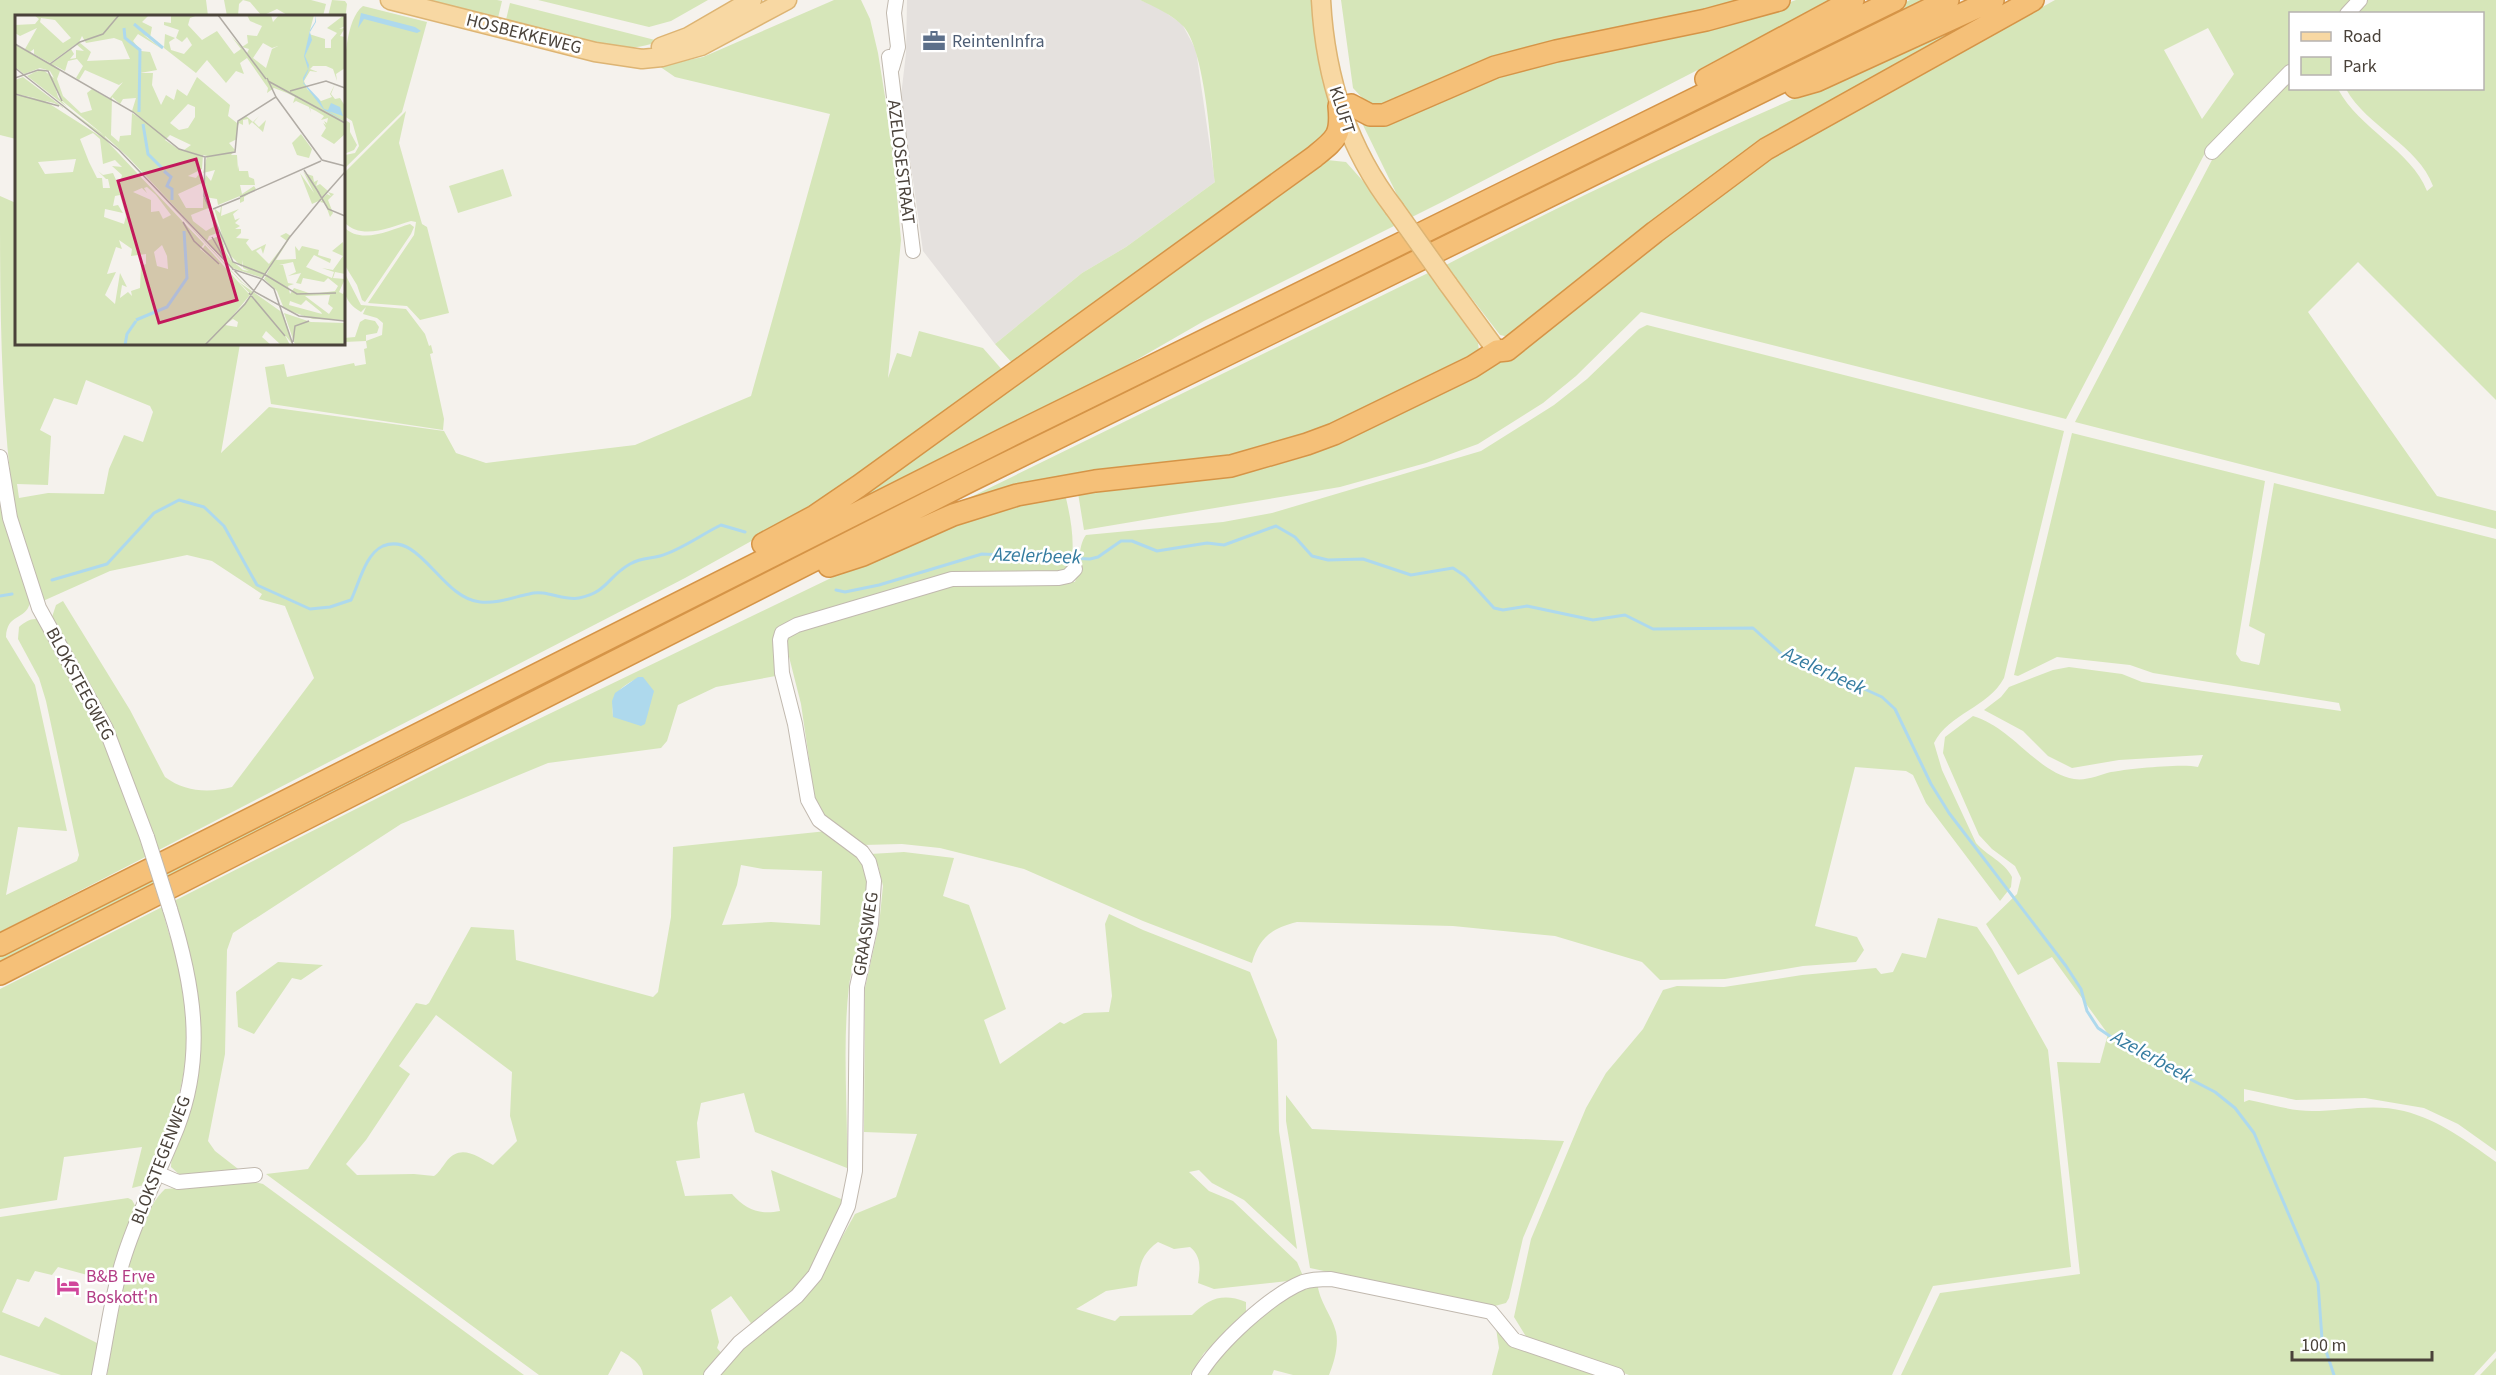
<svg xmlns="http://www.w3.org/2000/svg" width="2496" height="1375" viewBox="0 0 2496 1375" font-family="'Source Sans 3',sans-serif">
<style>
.industrial{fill:#e5e1de}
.green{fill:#d6e6b9;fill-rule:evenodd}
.water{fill:#aed9ed}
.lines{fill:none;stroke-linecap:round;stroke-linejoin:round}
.stream{stroke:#aed9ed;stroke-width:3}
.minor-casing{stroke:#c1b9af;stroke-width:16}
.major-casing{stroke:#ddb473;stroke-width:21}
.highway-casing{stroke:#d59447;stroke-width:24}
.minor{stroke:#fff;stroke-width:14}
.major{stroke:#f8d8a3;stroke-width:18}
.highway{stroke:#f5c078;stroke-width:21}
.minor-bridge-casing{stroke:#c1b9af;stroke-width:16;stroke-linecap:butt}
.major-bridge-casing{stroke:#ddb473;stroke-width:21;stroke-linecap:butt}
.minor-bridge{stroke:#fff;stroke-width:14}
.major-bridge{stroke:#f8d8a3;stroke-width:18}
.labels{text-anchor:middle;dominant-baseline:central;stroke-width:5;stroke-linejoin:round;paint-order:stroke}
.street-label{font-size:18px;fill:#4a423a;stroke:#fff}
.service-label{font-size:18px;fill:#4e5e75;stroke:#fff;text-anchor:start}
.hotel-label{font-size:18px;fill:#b23c85;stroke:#fff;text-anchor:start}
.water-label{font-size:20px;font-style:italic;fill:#357ca0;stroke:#fff}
.inset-river{fill:none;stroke:#aed9ed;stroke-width:3}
.inset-road{fill:none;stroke:#b1aca5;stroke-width:1.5}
.view{fill:#c2185b;fill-opacity:0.15;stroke:#c2185b;stroke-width:3}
.inset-edge{fill:none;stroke:#4a423a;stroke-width:3}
</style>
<rect width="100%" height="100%" fill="#f5f2ed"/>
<path class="industrial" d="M907 0H1140L1159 8 1182 24 1196 50 1215 182 1126 247 1082 273 995 344 923 251 901 96 906 53Z"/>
<path class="green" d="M0 0H206L208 16H16V139L0 135Z
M224 0H311L326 4 323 16H289L277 9 262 16 250 2 243 0 239 4 238 16H227Z
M332 0 345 1 347 4 344 28V16H328Z
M409 0H497L502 1 497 22Z
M538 0H708L671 21 649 27Z
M834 0H861L870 19 878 53 892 140 901 240 888 378 897 353 911 357 919 331 983 348 1004 372 811 508 685 578 0 932V493L30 603C25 621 7 613 6 637L35 685 67 831 18 827 6 895 77 861 79 855 46 701 39 678 18 639 19 627C26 621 33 617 41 620L98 724 122 782 143 848 155 842 117 737 52 617 56 605 63 601 130 710 165 777C185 792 209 793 232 787L314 678 285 606 259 599 262 594 212 561 187 555 110 571 43 601C36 582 26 562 20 542 0 433 0 308 0 196L16 203V344H240L221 453 269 407 444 431 456 453 486 463 635 445 751 396 830 114 675 77 659 66 703 57ZM86 380 150 406 153 412 143 442 124 435 109 469 104 494 48 493 19 498 17 484 48 485 51 436 40 430 54 398 77 405Z
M1140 0H1313L1333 110 1332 131 1014 365 995 344 1082 273 1126 247 1215 182C1210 145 1206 54 1184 27 1173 15 1155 7 1140 0Z
M1341 0H1760L1385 106 1366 102 1353 88Z
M1796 0H1833L1440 203 1204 321 1112 374 817 521 1318 159 1346 162 1379 199 1401 203 1362 123 1372 125 1462 84 1759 13Z
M1910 0H1935L0 967V954L502 697Z
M2055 0H2352L2340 13 2290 14V65L2214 141 2204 155 2066 419 1641 312 1576 376 1543 403 1478 444 1426 463 1340 487 1084 530 1078 493 1204 480 1254 471 1304 457 1367 430 1491 365 1687 216 1784 150ZM2208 28 2234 74 2202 119 2164 50Z
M2367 0H2496V400L2358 262 2308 312 2437 496 2496 511V529L2075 422 2213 158 2290 78V88L2338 89C2359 129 2411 150 2427 191L2433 186C2418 145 2367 127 2346 89L2482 88V14L2354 13Z
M510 3 659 41C615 60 549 36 505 24Z
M363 6 427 22 402 112 344 169 345 155 355 153 359 146 352 121 344 116C344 90 341 23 363 6Z
M1997 14 1866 81 1798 120 1509 337 1500 335 1446 265C1625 171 1810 89 1997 14Z
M406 111 399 143 422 224 427 227 449 313 420 320 407 306 368 303 414 235 416 222 411 221C390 227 362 241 344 222V173Z
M344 119 350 123V132L357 145 354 150 344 154Z
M503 169 512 196 458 213 449 186Z
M410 224 414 227 411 234 365 302 362 300 357 285 344 264V227C361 245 390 230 410 224Z
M344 272 361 305 406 309 425 334 429 346 431 345 433 353 430 354 444 419 443 430 271 404 265 367 284 364 287 377 354 363 355 366 366 364 364 349 367 348 366 341 344 342V338L355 337 360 322 365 319 375 321 379 327 377 333 366 335V341L382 335 383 323 377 318 363 314 366 307 361 312C344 302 343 291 344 272Z
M1428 273 1478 343 1479 350 1483 349 1473 362 1296 444 1143 473 881 541Z
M1647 325 2064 431 2004 678C1988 708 1949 713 1934 743L1942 770 1976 843C1987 856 2004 861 2012 877L2011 887 2000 901 1926 803 1913 775 1906 771 1855 767 1815 926 1857 937 1864 950 1856 962 1803 966 1725 979 1660 980 1642 962 1555 936 1453 926 1297 922C1272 928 1259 938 1252 963L1143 921 1024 869 940 848 902 844 863 845 823 816 815 800 801 704 783 633 958 583 1075 582C1081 567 1077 547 1086 535L1223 522 1272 513 1481 451 1554 405 1587 379 1639 329Z
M2072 433 2265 481 2236 654 2241 661 2259 665 2260 662 2265 634 2249 626 2274 483 2496 539V1151L2458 1124 2424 1108 2365 1098 2296 1100 2244 1089V1102L2249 1100C2269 1104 2291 1111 2312 1111 2343 1111 2373 1103 2404 1111 2439 1120 2467 1141 2496 1162V1351L2474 1375H1901L1940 1293 2080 1274 2057 1062 2100 1063 2108 1034 2052 957 2018 975 1986 924 2017 894 2021 878 2015 866 1992 849 1979 835 1943 753 1945 737 1973 716C2013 728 2036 772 2074 779 2087 781 2099 775 2111 772 2127 769 2183 763 2198 767L2203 755 2119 760 2072 768 2048 756 2023 731 1984 710 2001 697 2009 687 2053 670 2069 667 2122 674 2142 682 2341 711 2339 703 2153 673 2130 665 2057 657 2018 676 2014 675Z
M1065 494C1072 523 1076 547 1069 576H953L781 627V675L716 687 678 705 667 741 661 748 548 763 401 824 233 933 227 950 225 1054 208 1141 215 1151 242 1172 182 1177 171 1167C172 1141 189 1113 195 1087 208 1027 192 969 178 910L164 916C169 937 178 957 182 978 198 1055 176 1114 148 1184L132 1188 142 1147 64 1157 57 1200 0 1209V989L443 765 883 553 975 517ZM634 680 613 716C611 697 617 689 634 680Z
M827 831C842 844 862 855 866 874 876 910 854 950 849 986 842 1046 848 1108 847 1168L755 1132 744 1093 701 1103 697 1123 700 1158 676 1161 685 1196 732 1194C746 1210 760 1215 780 1211L771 1170 846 1201 803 1283 753 1326 731 1296 711 1310 719 1342 717 1348 723 1355 707 1375H643C642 1364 630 1356 621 1351L608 1375H539L266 1174 308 1169 416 1003 426 1005 429 1003 471 927 514 930 516 960 653 997 658 992 671 917 673 847ZM741 865 763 869 822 871 820 925 771 922 722 925 737 885ZM436 1015 512 1072 510 1116 517 1141 493 1165C477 1156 460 1143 446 1162 442 1167 439 1173 434 1176L414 1174 357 1175 346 1164 366 1140 410 1074 399 1066Z
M904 852 954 858 943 896 969 905 1006 1009 984 1020 1000 1064 1060 1022 1064 1024 1084 1013 1109 1012 1112 996 1105 924 1109 914 1143 930 1250 972 1277 1040 1279 1131 1297 1249 1244 1200 1212 1183 1199 1170 1189 1172 1209 1191 1233 1201 1297 1262 1303 1276 1297 1280 1214 1289 1198 1283C1200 1269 1202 1257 1190 1247L1174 1249 1158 1242C1141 1254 1139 1267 1137 1286L1106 1291 1076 1309 1115 1321 1120 1316 1192 1315C1209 1298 1223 1293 1246 1302V1315L1204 1353 1190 1375H716L822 1273 855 1214 896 1197 917 1134 864 1132 865 988 879 925 883 886 878 865 870 854Z
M1938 918 1977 927 1992 949 2048 1050 2071 1267 1933 1286 1892 1375H1629L1527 1338 1514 1317 1531 1239 1586 1108 1606 1073 1643 1029 1663 990 1677 986 1724 987 1802 975 1876 968 1881 974 1893 972 1902 953 1926 958Z
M278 962 323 965 301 980 292 978 254 1034 238 1027 236 992Z
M1286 1095 1312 1129 1564 1141 1523 1238 1509 1298 1506 1303 1491 1307 1310 1268 1286 1121Z
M255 1182 263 1184 524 1375H107C116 1326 129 1223 165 1189Z
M128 1198 132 1200 137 1209 113 1282 58 1267 52 1275 35 1271 29 1282 17 1279 2 1312 39 1327 45 1317 99 1344 94 1375H61L0 1355V1217Z
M1317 1282C1320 1304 1331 1313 1336 1332 1339 1345 1334 1363 1329 1375H1293L1274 1370 1272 1375H1202L1208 1365 1284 1296Z
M1496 1328 1510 1340 1609 1375H1492L1499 1348Z
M2496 1358V1375H2480Z"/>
<path class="water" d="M361 13 415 27 421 31 417 33 364 19 358 28Z
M638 677H643L654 691 645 724 641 726 613 717 612 701 615 693Z"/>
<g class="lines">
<path class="stream" d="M52 580 107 564 154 513 179 500 204 507 224 526 257 585 310 609 330 607 351 600C359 584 365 554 383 546 420 531 441 598 480 602 497 604 514 597 529 594 546 589 563 601 579 598 608 592 607 577 630 564 642 557 649 559 660 556 681 550 702 534 721 525L745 532
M836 590 845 592 879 585 982 554 1090 559 1098 557 1121 541H1132L1157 551 1207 543 1224 545 1276 526 1295 537 1312 556 1328 560 1363 559 1411 575 1453 568 1465 576 1494 608 1503 610 1527 606 1593 620 1625 615 1653 629 1753 628 1784 656 1809 664 1882 697 1895 709 1931 784 1949 813 2066 966 2081 989 2087 1011 2098 1028 2117 1041 2215 1092 2235 1108 2254 1133 2318 1283 2322 1339 2334 1375
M0 596 12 594"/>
<g class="minor-casing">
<path id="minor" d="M2347 14 2360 0
M889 57 913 251
M892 68 898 47 894 13 896 0
M2212 152 2290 72
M0 457 10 518 39 608 106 729 147 837
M157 1173 178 1182 255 1175
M99 1375C107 1335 112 1293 125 1254 139 1211 160 1170 177 1128 206 1054 193 982 170 909
M711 1375 739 1343 797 1296 815 1275 848 1206 855 1171 857 987 871 924 874 881 869 862 862 852 819 820 808 800 795 724 782 673 780 640 782 633 797 625 952 579 1059 578 1068 576 1075 569
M1199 1375C1218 1344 1269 1296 1303 1282 1312 1279 1322 1279 1331 1279L1491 1312 1514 1340 1617 1375"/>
</g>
<g class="major-casing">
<path id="major" d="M390 0 595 52 642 59 662 57 701 46 787 0
M1321 0C1325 76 1347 147 1394 208
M661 47 688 37 752 0
M1448 284 1497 351"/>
</g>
<g class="highway-casing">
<path id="highway" d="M1706 79 1853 0
M1795 87 1816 81 1993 0
M1351 105 1370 115H1384L1495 67 1556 51 1706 20 1779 0
M763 544 815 516 859 486 1314 157C1336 139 1342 136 1339 106
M829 566 863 555 953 515 1017 495 1095 481 1231 466 1307 444 1334 434 1472 367 1497 351 1507 350 1655 232 1766 149 2033 0
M0 945 1006 438 1895 0
M0 974 968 482 1948 0"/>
</g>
<use href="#minor" class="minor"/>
<use href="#major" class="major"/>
<use href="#highway" class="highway"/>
<g class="minor-bridge-casing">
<path id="minor-bridge" d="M147 837 170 909"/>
</g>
<g class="major-bridge-casing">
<path id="major-bridge" d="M1394 208 1448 284"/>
</g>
<use href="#minor-bridge" class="minor-bridge"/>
<use href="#major-bridge" class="major-bridge"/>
</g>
<defs>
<g id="office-bare" transform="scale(1.8)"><path d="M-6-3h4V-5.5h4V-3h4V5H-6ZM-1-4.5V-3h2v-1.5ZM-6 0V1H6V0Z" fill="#5c6f8a" stroke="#fff" stroke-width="2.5" paint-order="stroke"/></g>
<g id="hotel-bare" transform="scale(1.8)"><path d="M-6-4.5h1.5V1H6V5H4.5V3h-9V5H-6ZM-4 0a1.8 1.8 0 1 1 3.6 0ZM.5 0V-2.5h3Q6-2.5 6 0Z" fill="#d1479c" stroke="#fff" stroke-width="2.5" paint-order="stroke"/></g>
</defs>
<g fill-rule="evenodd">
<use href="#office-bare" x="934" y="41"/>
<use href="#hotel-bare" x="68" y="1286"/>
</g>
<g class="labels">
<g class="street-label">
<text transform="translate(524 34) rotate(14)">HOSBEKKEWEG</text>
<text transform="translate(1342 110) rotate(72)">KLUFT</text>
<text transform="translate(901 162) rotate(83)">AZELOSESTRAAT</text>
<text transform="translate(80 684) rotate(62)">BLOKSTEEGWEG</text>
<text transform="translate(866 934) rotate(-81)">GRAASWEG</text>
<text transform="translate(161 1160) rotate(-69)">BLOKSTEGENWEG</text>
</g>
<g class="service-label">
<text x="952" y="41">ReintenInfra</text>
</g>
<g class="hotel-label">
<text x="86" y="1276">B&amp;B Erve<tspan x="86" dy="21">Boskott'n</tspan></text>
</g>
<g class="water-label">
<text transform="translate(1037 556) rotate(2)">Azelerbeek</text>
<text transform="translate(1824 671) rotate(25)">Azelerbeek</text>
<text transform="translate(2152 1057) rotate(29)">Azelerbeek</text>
</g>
</g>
<g transform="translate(15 15)">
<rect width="330" height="330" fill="#f5f2ed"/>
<path d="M19 0H134L127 7 137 12 135 23 129 20 147 34 123 19 118 26 126 36 135 37 142 55 125 58H138L137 70 146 90 151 80 159 85 162 74 172 81 182 62 215 90 213 101 222 108 231 101 238 107 244 101 239 107 244 112 251 105 248 117 237 107 234 110 233 104 228 105V110L224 108 222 113V124L214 128 220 135 216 140H222L223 155 224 150V156H233L234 162 239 164 240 170H225L227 179 239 171 241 174 229 182V186L225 188V181L203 190 202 184 190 182 188 158 189 167 191 160 196 166 200 155 188 158 192 141 188 140 187 154 173 161 181 163 186 156 187 168 163 179 171 193H188V182L196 192 176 200 178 206 191 216 198 212V195L205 217 194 221 192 226 206 220 211 237 216 245 228 255 234 256 228 253V245L227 252 212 237 199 193 205 198 206 191 202 192 207 190 206 201 224 194 218 199 220 205 225 203 220 208 225 211 220 214H226V218L221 223 234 224 231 228 237 236 251 229 248 239 246 233 241 236 254 249 272 226 265 221 271 218 276 221 261 245 281 244 280 231 284 236 287 231 304 235 303 240 316 244 315 248 299 240 291 252 317 263 319 257 307 253 318 255 328 241 317 236 328 227 330 259 320 257 318 263 330 264 324 277 328 279 330 273V305L298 304 269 294 262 276 249 264 261 242 248 263 217 253 113 142 90 121V122L117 148 227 267 265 294 226 267 134 167 107 138 89 123 189 229 185 234 211 255 187 235 190 230 235 280 210 310 222 312 223 307 218 304 211 309 236 281 241 285 224 267 268 298 278 330 270 320 275 330H266L251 316 247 322 256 330H0V80L26 84 0 79V65L8 62 49 93 39 88 30 86 88 123 45 88 90 121 46 85 40 71 43 82 52 92 12 61 20 57 10 59 28 55 39 63 35 56 25 53 9 59 0 52V27L4 32 36 49 56 34 59 39 55 44 61 43V35L69 36 61 29 35 48 19 39V34L15 37 10 34 22 13 5 21 0 18V10L20 9 24 4ZM26 3 40 5 56 23 48 28 25 7ZM67 21 71 28 99 23 107 26 115 44 72 46 76 37 64 27ZM62 44 68 51 61 63 64 65 70 55 104 70 108 67 94 84 77 74 72 78 77 95 66 98 48 81 42 64 45 56 39 50 50 56 53 46ZM97 82 105 89 108 84 121 83 117 96 131 107 117 98 116 120 105 121 104 127 96 120ZM173 89 180 92V102L173 113 164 115 155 108ZM78 118 85 124 88 149 100 145 107 152 97 151 107 160 104 172 98 158 88 160 83 156 91 164H93L95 173H88L87 163H82L74 147 65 124ZM155 120 176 130 169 135 187 141 163 134 150 125ZM61 144 58 157 30 159 23 147ZM132 172 141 180 156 200 148 204 144 196 136 197V185L118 177 127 173 132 178 129 173ZM105 180 111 201 109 209 89 202 90 194 108 198 103 190 98 191 100 181ZM104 225 117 234 116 241 131 239V249L126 251 125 273 116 276 117 281 113 277 105 283 107 270 112 272 105 258 100 289 90 280 101 257 92 259 101 232 107 234ZM147 230 152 241 153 254 142 251 139 237ZM278 247 281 257 273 261 286 258 281 268 286 269 288 263 309 267 313 263 323 271 320 276 297 279 279 273 275 279 273 271 279 269 273 268 268 250H264ZM315 280 313 289 318 293 314 299 290 281ZM291 285 306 297 307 299 274 290 275 286 286 290ZM156 0H183L175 3 173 10 187 25 202 16 219 39 226 34 216 21 232 38 234 34 227 32 233 28 232 20 242 21 247 11 235 6 232 0H256L258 7 264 0H299L294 19 310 24V33H316V25L322 18 312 13 329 0 330 11 324 14 330 13 325 21 330 22V53L321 59 322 66 318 54 311 51H298L295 54 303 57 295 56 289 66 292 74 306 86 317 82 315 79 320 69 316 79 320 84 325 83 330 91V119L319 129 306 121 311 113 308 108 311 110 309 106 312 108 313 103 306 105 309 101 301 96 295 93 296 98 294 92 281 86 278 88 280 82 272 78 259 73 252 78 253 73 232 43 225 48 229 59 221 56 211 68 192 45 181 58 149 33 150 19 160 23 154 27 156 35 169 39 177 30 172 22 167 27 161 23 164 15 149 10V7L156 8ZM248 28 257 33 263 31 257 34 251 53 238 43ZM286 119 297 134 294 143 282 140 277 128ZM288 156 294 164 292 159 298 161 299 167 303 165 301 171 305 169 313 176 307 184 312 179 316 181 313 177 319 179 313 185 318 198 315 202 310 188 305 187 308 184 297 189 285 158 299 178ZM269 298 296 307 330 308V330H280Z" fill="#d6e6b9" fill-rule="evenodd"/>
<path d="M300 0 301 7 295 17 297 25 290 41 294 50 293 56 288 67 304 84 309 94 313 95 316 88 325 92 328 101 313 96 330 106 309 95 288 68V63L293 54 289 41 295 15 300 7Z" fill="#aed9ed"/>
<path class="inset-river" d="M119 9 148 33M109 13 110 23 125 35 124 97M128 109 133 139 148 154M149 156 156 162 152 171 157 174V185M121 305 152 292 172 263 169 216M110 330 112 319 121 306"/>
<path class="inset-road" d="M203 0 251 64M0 29 118 97 164 134 190 142 220 137 223 106 261 82 252 63M35 49 65 27 88 19 104 0M0 53 104 135 240 277 284 301 330 306M0 63 23 55 33 56 47 86M253 66 330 108M275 76 311 66 330 73M0 79 44 91M261 82 307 145 330 151M190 142 189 181 218 247 249 259 282 279 321 278M289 155 304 178M302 175 313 194 330 201M225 182 306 146M307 183 330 157M198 194 225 183M168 207 179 226 204 249M197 222 209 243M217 254 247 264 259 274 278 330M234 278 270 321M278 327 280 311 294 306M190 330 230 289 274 223 306 184"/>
<path class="view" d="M181 144 222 285 144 308 103 166Z"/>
<rect width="330" height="330" class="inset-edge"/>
</g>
<rect x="2289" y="12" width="195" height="78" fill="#ffffff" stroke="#b7b3b0" stroke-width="1.5"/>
<rect x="2301" y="32" width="30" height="9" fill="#f8d8a3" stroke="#b7b3b0" stroke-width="1.5"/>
<text x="2343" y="42" font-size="18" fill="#4a423a">Road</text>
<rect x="2301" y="57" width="30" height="18" fill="#d6e6b9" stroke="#b7b3b0" stroke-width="1.5"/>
<text x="2343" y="72" font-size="18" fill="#4a423a">Park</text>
<path d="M2292 1351v9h140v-9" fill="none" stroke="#4a423a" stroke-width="3"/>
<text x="2301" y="1351" font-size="18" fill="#4a423a" stroke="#ffffff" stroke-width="4.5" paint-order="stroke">100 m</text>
</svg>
